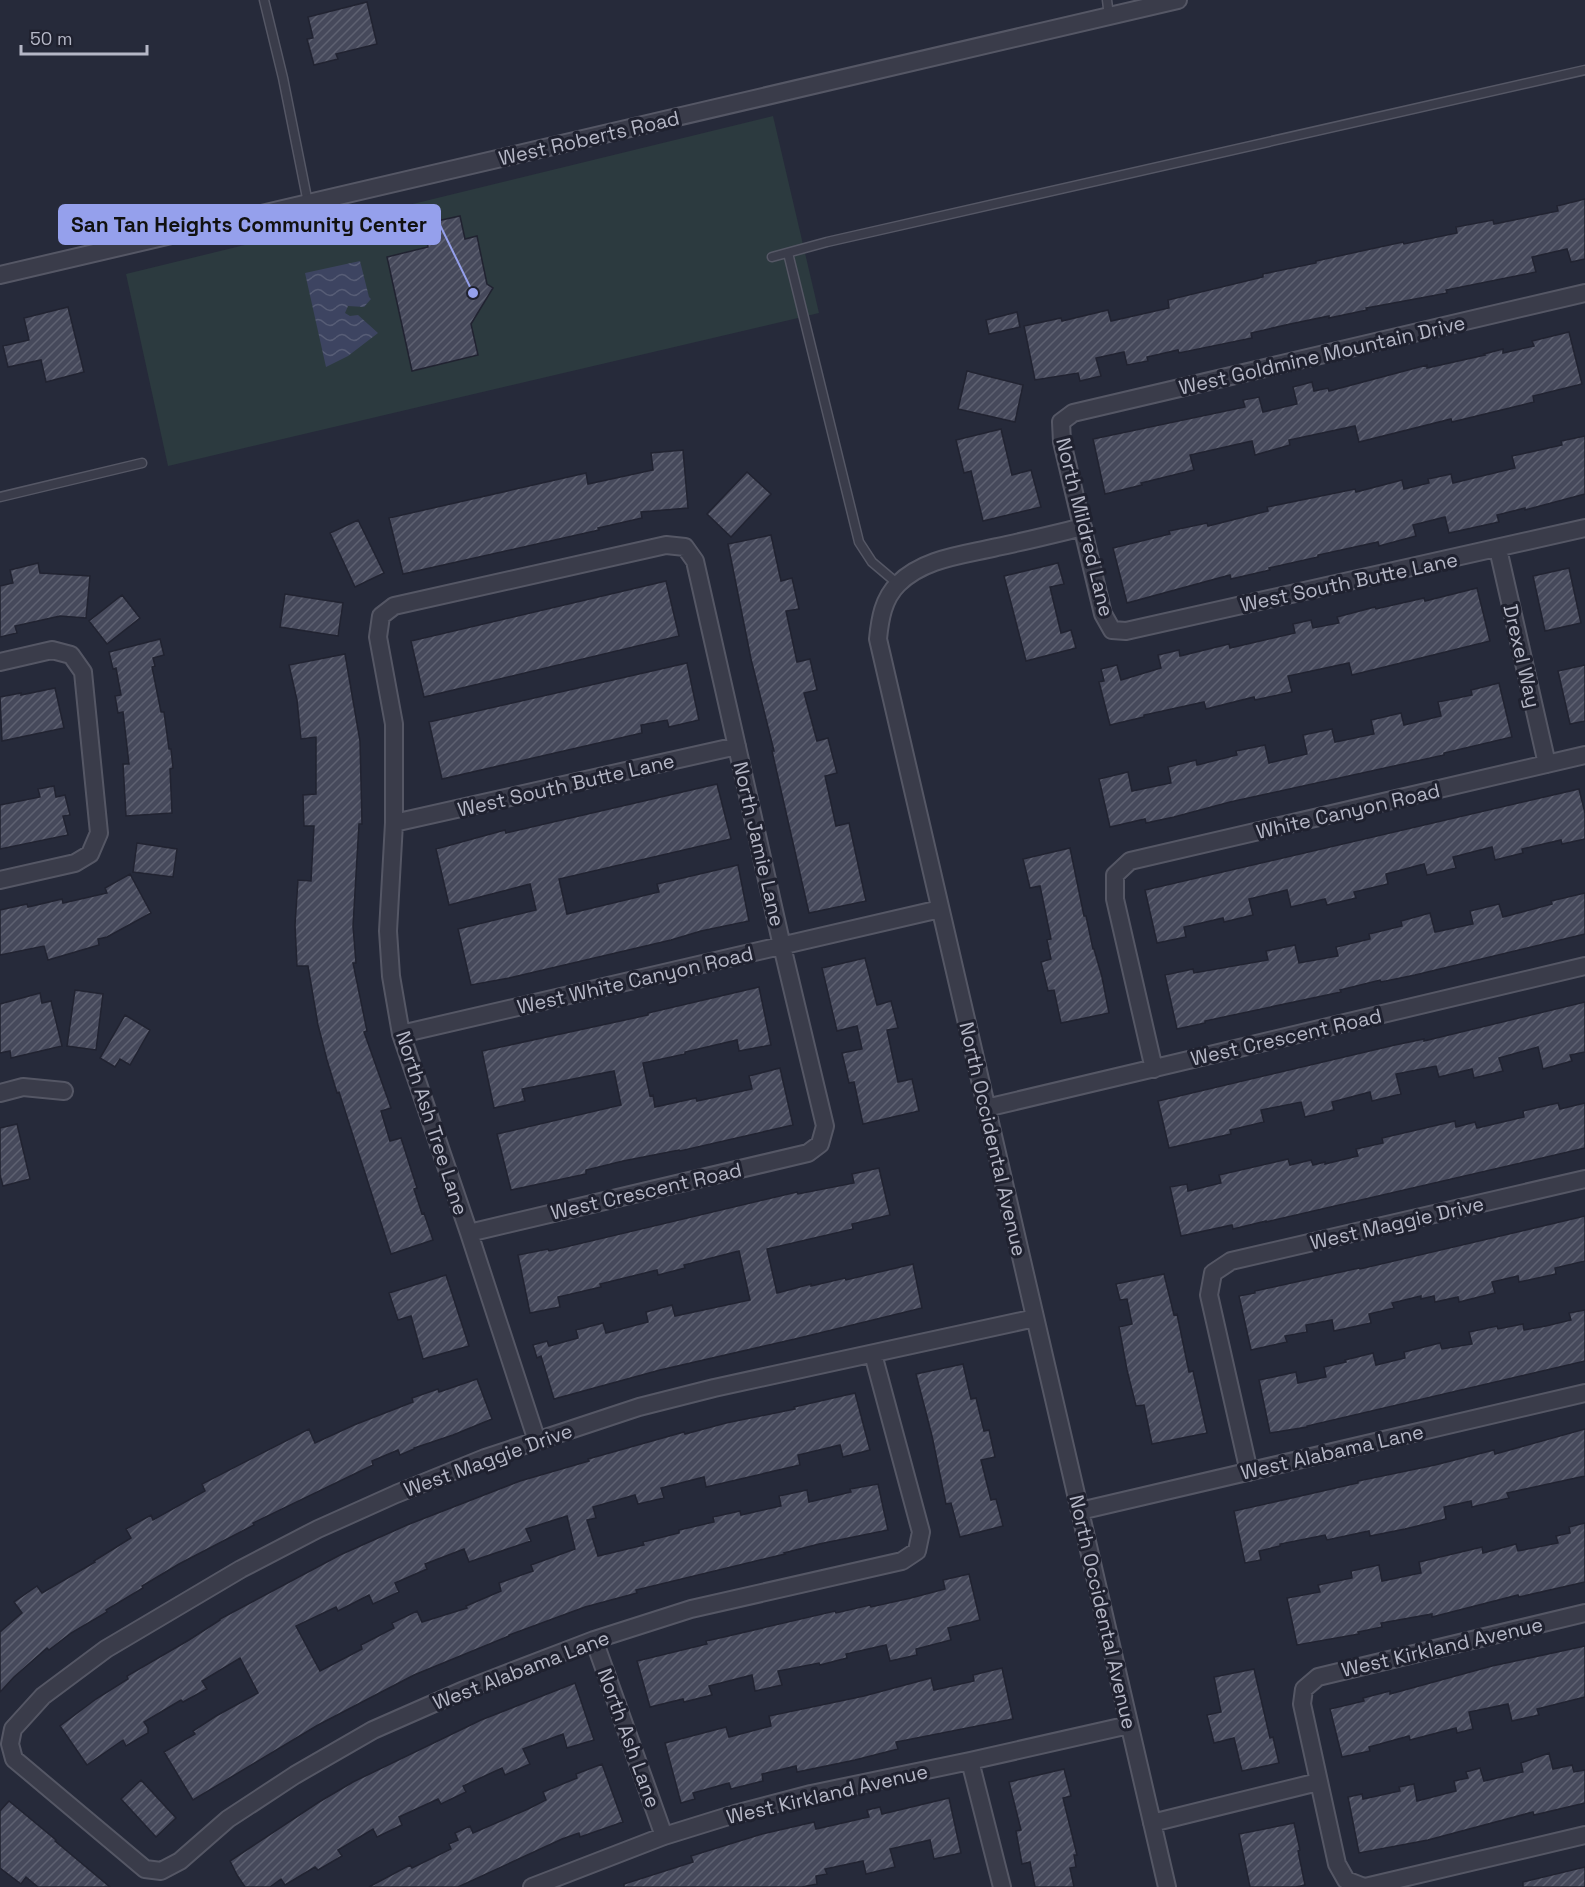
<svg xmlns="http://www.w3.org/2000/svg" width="1585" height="1887" viewBox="0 0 1585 1887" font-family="'Space Grotesk',sans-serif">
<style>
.pitch{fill:#2c3a3f}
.water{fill:url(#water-waves)}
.building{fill:url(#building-hatch);stroke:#212331;stroke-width:1.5;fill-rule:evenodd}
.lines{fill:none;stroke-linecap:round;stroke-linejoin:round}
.lane-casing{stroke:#555765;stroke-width:11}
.street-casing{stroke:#555765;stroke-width:20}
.lane{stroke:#3a3c4a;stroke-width:8}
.street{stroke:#3a3c4a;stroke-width:16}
.labels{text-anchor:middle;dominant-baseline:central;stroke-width:6;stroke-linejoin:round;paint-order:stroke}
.street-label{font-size:20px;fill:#b5b7c6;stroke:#1f212f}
.leader{fill:none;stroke:#95a0ec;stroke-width:2}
.callout-dot{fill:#95a0ec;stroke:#1f212f;stroke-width:2}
.callout{fill:#95a0ec;stroke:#95a0ec;stroke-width:2}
.callout-label{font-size:21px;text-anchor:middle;font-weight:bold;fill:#111}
</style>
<defs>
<pattern id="water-waves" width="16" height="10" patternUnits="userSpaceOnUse" patternTransform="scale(1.5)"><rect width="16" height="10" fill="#3d4461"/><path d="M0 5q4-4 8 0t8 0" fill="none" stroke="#575d76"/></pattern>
<pattern id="building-hatch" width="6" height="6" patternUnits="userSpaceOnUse" patternTransform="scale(1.5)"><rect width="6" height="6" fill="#46495b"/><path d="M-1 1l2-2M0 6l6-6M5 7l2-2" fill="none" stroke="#5e6171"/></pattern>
</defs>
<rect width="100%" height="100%" fill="#262a3a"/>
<path class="pitch" d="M773 116 819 313 168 466 126 274Z"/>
<path class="water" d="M360 261 369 297 371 299 364 307 348 306 345 313 350 316 358 315 378 333 348 356 326 367 305 273Z"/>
<path class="building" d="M367 2 377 44 336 54 338 59 314 65 307 39 313 38 308 17Z
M1585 199V259L1571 262 1567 249 1532 257 1536 272 1446 290 1447 293 1426 297 1366 308 1367 310 1329 318V316L1290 324 1251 333 1252 338 1179 353 1178 350 1147 357 1148 361 1127 365 1124 352 1096 358 1101 376 1080 381 1078 373 1035 380 1024 326 1061 318 1062 321 1108 310 1111 321 1169 308 1168 300 1263 277V274L1316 263V261L1366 250 1403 242 1404 244 1457 233 1456 227 1493 220 1494 224 1558 211 1557 206Z
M460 216 465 239 477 236 487 284 493 288 471 324 478 355 412 371 387 257 428 247 423 224Z
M68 307 84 372 46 382 41 360 8 367 3 346 29 340 24 318Z
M1017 312 1020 327 989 334 986 320Z
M1569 332 1582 384 1533 396 1534 402 1452 422 1451 419 1359 442 1355 426 1289 440 1290 445 1255 455 1252 441 1190 455 1194 470 1141 483 1142 485 1105 494 1093 439 1245 407 1243 400 1259 397 1263 412 1297 404 1293 387 1312 382 1314 391 1328 388 1329 391 1427 365V368L1485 355 1484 354 1503 349V353L1534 346 1532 341Z
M967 371 1023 385 1015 422 958 409Z
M1001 429 1012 475 1031 470 1041 507 983 521 971 471 964 473 956 440Z
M1585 436V494L1525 510V508L1497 515 1499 522 1449 533 1445 517 1413 525 1416 536 1379 546 1378 542 1318 555V557L1269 568 1270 570 1231 579 1230 575 1127 603 1113 548 1170 534 1169 531 1207 523 1208 526 1268 511 1267 507 1355 489 1356 492 1402 480 1404 489 1429 483 1428 479 1451 474 1453 483 1515 468 1512 456 1562 445 1561 441Z
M683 450 688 508 641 512 642 518 598 528 599 530 403 574 389 518 586 473 588 484 653 470 651 453Z
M747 472 771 494 731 537 707 514Z
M358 520 384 573 355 587 330 533Z
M771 535 781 581 792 578 799 609 786 611 797 662 810 659 817 690 804 693 817 741 828 738 837 773 825 776 836 826 849 823 866 901 809 913 772 751H774L751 659 728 544Z
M38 563 40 573 90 576 86 618 60 616 15 626 17 633 0 637V586L13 583 10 570Z
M1058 563 1064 584 1050 587 1061 633 1071 630 1076 648 1026 661 1004 576Z
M1569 568 1581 623 1545 631 1533 576Z
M666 581 679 636 424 697 411 641Z
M1477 588 1490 641 1352 675 1349 663 1288 676 1292 692 1255 700 1254 697 1206 709 1204 702 1144 715V717L1110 725 1099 682 1104 681 1101 669 1117 665 1121 680 1161 668 1158 655 1179 650 1180 656 1229 644 1230 648 1295 633 1293 624 1311 620 1313 628 1339 623 1337 617 1375 607 1376 609 1424 598 1425 601Z
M285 594 343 603 338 636 280 627Z
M122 595 140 618 107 644 89 621Z
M160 639 164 655 153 658 155 666 152 667 161 712H164L169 749H171L173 768 170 769 172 813 126 816 123 764H129L123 712 118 713 115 696 121 695 116 668 113 669 109 652Z
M345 654 360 741 362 824H359L353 926 356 963H353L367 1031 364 1032 391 1108 381 1111 390 1141 401 1138 417 1188 414 1189 422 1214 424 1213 433 1240 391 1254 339 1092 337 1093 327 1060 318 1025 308 966H297L295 925 298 880 311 881 314 826H304L303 795 316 794V737L301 739 297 700 289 665Z
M687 663 699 720 669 727 667 720 641 725 642 733 442 779 429 722Z
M1585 665V721L1570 724 1558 671Z
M1499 683 1512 737 1444 753V755L1230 802 1174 817 1146 823 1145 819 1110 827 1099 779 1128 772 1132 791 1171 783 1168 767 1196 760 1197 765 1237 755 1236 751 1265 745 1269 763 1307 754 1303 735 1332 729 1335 742 1374 734 1371 720 1401 713 1404 725 1441 716 1438 702 1472 695 1471 690Z
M55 688 64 728 2 741 0 697 21 693V695Z
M717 784 731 839 559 879 567 914 659 892 657 884 738 865 749 921 701 931 671 940 509 978 471 985 458 929 536 910 530 884 449 905 436 849 505 830 506 833Z
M54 786 56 797 65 795 70 815 63 816 68 835 0 849V805L40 797 38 789Z
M1579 789 1585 813V839L1562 844 1561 840 1522 849 1523 853 1495 860 1492 847 1453 857 1456 868 1427 875 1424 864 1386 874 1388 884 1354 892 1356 898 1327 905 1325 899 1291 907 1287 890 1249 899 1253 915 1224 922 1223 918 1184 927 1186 937 1157 943 1145 890Z
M137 843 177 849 173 877 133 872Z
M1070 848 1084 916H1086L1093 949H1094L1102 977 1109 1013 1061 1023 1054 990 1048 991 1041 962 1051 959 1047 940 1051 939 1040 886 1030 888 1023 859Z
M130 874 151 913 107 937 98 939 99 945 48 960 44 946 0 955V910L27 904 28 907 62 899 63 903 107 893 105 888Z
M1585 893V934L1415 975 1381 982 1380 980 1340 990 1341 992 1205 1021V1023L1177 1029 1165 975 1193 969 1194 973 1268 960 1266 951 1295 945 1299 963 1338 956 1336 947 1370 939 1369 934 1402 926 1401 921 1430 913 1435 932 1473 924 1470 911 1499 904 1503 917 1552 904 1551 901Z
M865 958 877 1005 891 1001 898 1028 887 1030 898 1082 912 1079 919 1111 863 1124 854 1082 849 1083 842 1053 862 1049 857 1026 837 1031 822 968Z
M759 987 771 1045 739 1051 737 1040 685 1052V1054L643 1063 650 1096 653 1095 655 1107 696 1098 697 1101 752 1089 749 1076 780 1068 793 1125 680 1151 679 1150 623 1161 586 1170V1174L511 1190 497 1134 621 1105 614 1071 522 1089 525 1101 494 1108 482 1051 648 1015V1013Z
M75 990 103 994 96 1050 67 1046Z
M40 993 42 1003 51 1001 62 1046 11 1058 10 1051 0 1053V1004Z
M1585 1002V1052L1570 1055 1572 1061 1543 1069 1538 1047 1499 1058 1503 1071 1474 1078 1472 1069 1439 1077 1436 1066 1396 1074 1401 1094 1372 1101 1370 1092 1332 1102 1334 1110 1305 1117 1301 1102 1261 1110 1264 1122 1230 1130 1231 1134 1169 1148 1158 1101 1395 1045 1424 1039V1041Z
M125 1015 150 1030 130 1065 120 1059 115 1067 100 1058Z
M1558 1103 1560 1109 1585 1103V1148L1266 1222V1221L1233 1229 1232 1225 1181 1236 1170 1187 1187 1184 1188 1191 1221 1183 1219 1175 1288 1159 1290 1165 1311 1160 1313 1165 1325 1162V1164L1358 1156 1356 1149 1383 1143 1382 1138 1455 1121 1456 1127 1475 1122 1477 1128 1524 1117 1523 1111Z
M17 1124 30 1179 3 1186 0 1175V1128Z
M879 1168 890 1215 852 1224 853 1229 767 1249 777 1293 811 1284V1286L845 1278 846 1280 913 1264 922 1308 795 1339 660 1370 554 1399 541 1356 537 1358 533 1345 547 1341 549 1346 578 1338 576 1330 603 1323 606 1333 648 1322 646 1312 672 1305 675 1316 750 1300 739 1251 684 1265 685 1268 658 1275 657 1270 600 1284 601 1287 558 1297 560 1307 530 1313 518 1255 548 1249 549 1251 797 1192 798 1194 854 1183 852 1174Z
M1585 1216V1261L1555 1268 1556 1274 1519 1282 1518 1276 1492 1282 1495 1293 1459 1302 1458 1297 1435 1302 1434 1296 1421 1299V1296L1392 1303 1394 1308 1369 1314 1371 1323 1334 1331 1332 1320 1306 1325 1307 1332 1285 1336 1287 1342 1251 1350 1239 1296 1255 1293V1291L1359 1268 1360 1269Z
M1164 1274 1174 1315 1177 1314 1189 1372 1193 1371 1207 1433 1152 1444 1144 1405 1136 1406 1127 1370 1119 1327 1132 1324 1127 1299 1120 1300 1116 1284Z
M446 1275 469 1346 423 1359 411 1316 398 1320 389 1293Z
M1585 1310V1361L1307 1426V1427L1270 1433 1259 1380 1296 1372 1298 1383 1326 1377 1324 1367 1346 1362 1345 1360 1373 1353 1376 1365 1405 1358 1404 1352 1440 1343 1442 1349 1472 1344 1469 1332 1497 1326 1498 1329 1523 1324 1524 1330 1546 1326 1571 1320 1569 1313Z
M963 1364 971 1399 976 1398 984 1431 989 1430 995 1457 981 1460 991 1500 996 1499 1003 1526 960 1537 951 1503 946 1504 932 1436 916 1374Z
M477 1379 492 1419 453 1435 414 1448V1449L400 1455 398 1450 372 1461 373 1465 253 1523 254 1525 179 1564 142 1586 143 1588 106 1610 107 1612 71 1633 49 1650 47 1648 14 1677 0 1692V1632L22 1613 14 1602 37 1586 42 1593 95 1562 94 1561 131 1538 126 1529 151 1515 153 1520 205 1491 202 1484 309 1429 315 1443 354 1425 413 1402 412 1398 438 1389 439 1392Z
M855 1393 870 1450 843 1457 840 1445 798 1455 800 1465 706 1487 704 1477 661 1488 664 1498 638 1504 635 1495 593 1507 596 1518 587 1520 598 1556 644 1545 643 1542 679 1533V1530L714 1522 713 1517 740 1511 741 1515 781 1506 779 1496 807 1490 809 1502 851 1492 850 1489 878 1484 888 1530 819 1544 784 1553 785 1554 636 1590 637 1593 585 1607 509 1635V1636L414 1675 318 1725 193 1800 164 1752 195 1734 193 1731 216 1716 258 1693 240 1658 202 1681 207 1689 183 1702 181 1700 144 1722 148 1728V1733L126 1746 123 1740 87 1765 60 1726 96 1699 128 1679 127 1676 189 1640 220 1620V1619L340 1555 407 1525 520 1481 589 1461 588 1459 684 1432 685 1434 726 1423 795 1409 794 1407ZM567 1516 575 1549 531 1565 533 1571 499 1583 501 1591 466 1606 467 1608 422 1622 417 1611 392 1623 394 1628 361 1645 362 1649 320 1671 296 1626 336 1607 338 1611 369 1595 373 1604 399 1592 395 1583 427 1569 425 1564 464 1549 469 1562 531 1541 526 1529Z
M1585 1429V1476L1507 1493 1509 1498 1472 1507 1471 1501 1444 1507 1446 1519 1405 1529 1370 1536 1369 1531 1327 1540 1325 1535 1280 1544V1546L1259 1551 1261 1560 1245 1563 1234 1511 1358 1483V1481L1435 1465 1494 1450 1495 1454Z
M1585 1523V1582L1519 1597 1518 1595 1432 1617V1614L1381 1623 1382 1627 1358 1632 1359 1634 1297 1645 1287 1598 1320 1592 1318 1585 1352 1578 1351 1571 1379 1565 1382 1581 1421 1573 1419 1562 1482 1547 1483 1553 1516 1544 1518 1551 1558 1543 1556 1536 1570 1533 1569 1527Z
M969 1574 980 1620 948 1628 951 1640 916 1649 917 1655 890 1661 886 1645 846 1654 847 1658 820 1665 819 1663 778 1671 782 1685 755 1691 752 1675 709 1686 712 1695 684 1702 683 1699 650 1707 637 1661 707 1644 706 1641 724 1637 835 1611 836 1613 870 1605 871 1607 911 1598 945 1589 943 1580Z
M1585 1646V1697L1537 1709 1539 1715 1512 1721 1508 1704 1469 1712 1473 1729 1457 1733 1456 1728 1410 1740 1409 1736 1369 1747 1370 1751 1342 1757 1330 1709 1364 1701 1363 1698 1390 1691V1694L1492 1666Z
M1002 1668 1013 1719 896 1742 898 1749 855 1760 797 1772 796 1766 762 1774 763 1781 731 1789 729 1783 693 1793 695 1799 681 1803 665 1743 726 1727 729 1737 771 1726 769 1716 864 1696 931 1678 934 1690 974 1681 973 1675Z
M1254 1669 1270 1738 1273 1737 1279 1763 1242 1771 1234 1738 1214 1743 1207 1715 1221 1712 1214 1677Z
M575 1683 594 1740 567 1748 563 1734 523 1749 530 1764 505 1775 502 1768 463 1786 466 1792 441 1804 438 1799 399 1817 402 1825 377 1837 373 1829 338 1850 342 1856 318 1870 315 1867 285 1885 281 1879 270 1887H245L237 1875 230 1861 319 1802 353 1782 481 1720Z
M1549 1753 1553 1769 1572 1765 1574 1772 1585 1770V1803L1534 1815 1533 1812 1428 1840 1359 1853 1348 1797 1362 1794 1363 1799 1400 1791 1399 1787 1414 1784 1417 1801 1456 1791 1454 1781 1468 1778 1466 1772 1480 1768 1484 1781 1523 1772 1521 1763Z
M602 1764 623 1822 580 1837 579 1833 562 1839 458 1887H369L410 1865 412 1868 451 1849 449 1844 458 1840 455 1833 470 1826 473 1833 528 1809 546 1800 543 1792 577 1778 576 1774Z
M1064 1769 1071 1796 1063 1798 1077 1855H1074L1076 1867 1070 1868 1074 1887H1035L1030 1862 1022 1864 1016 1831 1021 1830 1009 1782Z
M141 1780 176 1818 156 1837 121 1799Z
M949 1798 961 1853 934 1859 930 1840 890 1849 895 1867 866 1874 863 1861 825 1869 827 1874 816 1876 817 1884 802 1887H624V1884L693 1862 691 1856 762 1834 814 1822 816 1829 869 1817 867 1810 880 1807 882 1814Z
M9 1801 56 1840 55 1841 110 1887H38L26 1877 21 1884 0 1868V1811Z
M1294 1823 1300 1850 1298 1851 1305 1885 1296 1887H1250L1239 1834Z
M1585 1867V1887H1523V1882Z"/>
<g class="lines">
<g class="lane-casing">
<path id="lane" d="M264 0 283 78 308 203
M1107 0 1109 16
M788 253 859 542 872 562 898 584
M772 257 827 242 1585 70
M0 497 142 463"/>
</g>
<g class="street-casing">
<path id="street" d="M0 275 1178 0
M1585 293 1073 413 1061 422 1062 442 1103 614 1112 630 1126 631 1585 528
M1083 527C1054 534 1026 541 997 547 964 555 924 558 898 584 883 599 880 619 878 639L1167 1887
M1498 549 1547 764
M0 662 52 650 71 655 83 672 99 833 90 854 75 863 0 880
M394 823 737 746
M401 1034 940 909
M1154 1069 1115 899V875L1130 861 1585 755
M0 1093 23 1087 64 1091
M986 1108 1585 966
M469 1233 808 1153 820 1144 825 1126 782 946 695 561 685 547 666 545 394 606 381 616 378 637 394 724V823L388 931 391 976 401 1034 469 1233 537 1441
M873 1354 921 1532 917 1551 902 1561 691 1609 594 1640 464 1690 373 1730 295 1775 228 1819 180 1861 161 1871 145 1869 14 1759 10 1744 13 1729 43 1696 106 1649 241 1569 318 1529 396 1494 485 1458 639 1407 714 1388 1035 1318
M1249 1472 1209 1295 1213 1273 1231 1261 1585 1179
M1080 1511 1585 1393
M594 1640 664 1836
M970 1761 1002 1887
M1152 1823 1318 1782
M532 1887 664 1836 735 1814 811 1794 970 1761 1129 1725
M1364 1887 1346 1880 1337 1864 1302 1704 1304 1689 1318 1677 1585 1613
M1365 1887 1585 1835"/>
</g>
<use href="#lane" class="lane"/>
<use href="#street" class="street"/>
</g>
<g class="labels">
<g class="street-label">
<text transform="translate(589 138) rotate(-13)">West Roberts Road</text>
<text transform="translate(1322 355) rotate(-13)">West Goldmine Mountain Drive</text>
<text transform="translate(1085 527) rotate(76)">North Mildred Lane</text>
<text transform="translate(1349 582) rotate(-12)">West South Butte Lane</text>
<text transform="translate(1522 656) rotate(77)">Drexel Way</text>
<text transform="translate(566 785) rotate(-13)">West South Butte Lane</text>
<text transform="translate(1348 811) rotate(-13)">White Canyon Road</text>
<text transform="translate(759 844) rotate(77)">North Jamie Lane</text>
<text transform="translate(635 980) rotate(-13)">West White Canyon Road</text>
<text transform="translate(1286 1037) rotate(-13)">West Crescent Road</text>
<text transform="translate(432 1123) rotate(72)">North Ash Tree Lane</text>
<text transform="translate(993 1139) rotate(77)">North Occidental Avenue</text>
<text transform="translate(646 1191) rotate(-13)">West Crescent Road</text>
<text transform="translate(1397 1223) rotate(-13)">West Maggie Drive</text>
<text transform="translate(1332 1452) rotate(-13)">West Alabama Lane</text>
<text transform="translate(488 1460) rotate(-20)">West Maggie Drive</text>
<text transform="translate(1103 1612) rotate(77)">North Occidental Avenue</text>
<text transform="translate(1442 1647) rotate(-13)">West Kirkland Avenue</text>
<text transform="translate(521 1670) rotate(-21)">West Alabama Lane</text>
<text transform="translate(629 1738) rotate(70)">North Ash Lane</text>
<text transform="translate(827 1794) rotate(-13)">West Kirkland Avenue</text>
</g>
</g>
<path class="leader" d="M473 293L440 225"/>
<circle class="callout-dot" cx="473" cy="293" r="6"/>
<rect class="callout" x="59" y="205" width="381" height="39" rx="6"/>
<g class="callout-label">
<text x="249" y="232">San Tan Heights Community Center</text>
</g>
<path d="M21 45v9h126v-9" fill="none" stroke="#b5b7c6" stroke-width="3"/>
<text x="30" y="45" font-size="18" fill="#b5b7c6" stroke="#1f212f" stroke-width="4.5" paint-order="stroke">50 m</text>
</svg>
